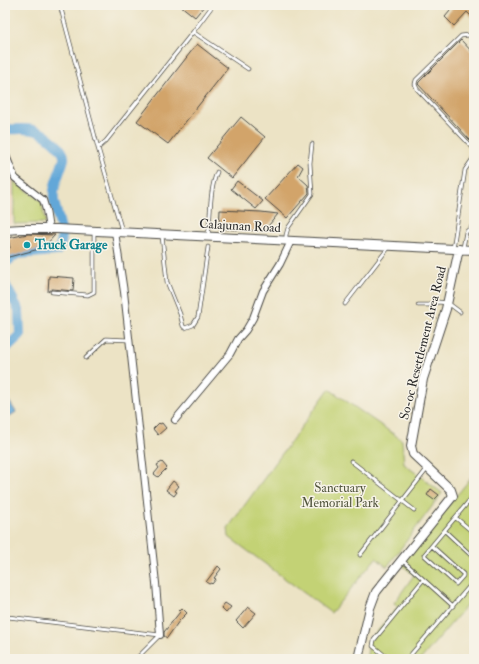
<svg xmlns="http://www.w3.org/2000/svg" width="479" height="664" viewBox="0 0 479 664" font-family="'IM FELL Double Pica',serif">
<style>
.built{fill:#f3d4bf}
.green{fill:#c3d274;stroke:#777e50}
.water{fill:#62a7d8;stroke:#466982}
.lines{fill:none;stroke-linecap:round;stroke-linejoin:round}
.river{stroke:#62a7d8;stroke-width:10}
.building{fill:#d2a46b}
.lane-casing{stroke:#484742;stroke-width:4.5}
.street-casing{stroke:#484742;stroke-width:8}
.secondary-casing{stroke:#484742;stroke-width:10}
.lane{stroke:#fff;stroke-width:3}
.street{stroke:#fff;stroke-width:6}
.secondary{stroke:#fff;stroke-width:8}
.culture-dot{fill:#0f9aa8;stroke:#f7f3e8;stroke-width:1.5}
.labels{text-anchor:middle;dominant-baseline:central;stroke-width:3;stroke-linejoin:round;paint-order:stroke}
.street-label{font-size:13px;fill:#2b2b2b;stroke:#f7f3e8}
.culture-label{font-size:13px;font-weight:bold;fill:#0d838f;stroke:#f7f3e8;text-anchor:start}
.park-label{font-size:13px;fill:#51553d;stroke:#f7f3e8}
</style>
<rect width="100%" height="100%" fill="#f7f3e8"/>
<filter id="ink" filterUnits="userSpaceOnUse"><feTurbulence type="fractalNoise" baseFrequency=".025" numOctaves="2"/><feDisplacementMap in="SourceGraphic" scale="8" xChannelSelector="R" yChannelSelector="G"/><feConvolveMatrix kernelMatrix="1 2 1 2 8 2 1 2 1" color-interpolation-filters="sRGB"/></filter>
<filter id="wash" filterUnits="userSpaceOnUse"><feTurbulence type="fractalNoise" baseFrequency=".012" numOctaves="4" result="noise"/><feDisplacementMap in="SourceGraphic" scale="16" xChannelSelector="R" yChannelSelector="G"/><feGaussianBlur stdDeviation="0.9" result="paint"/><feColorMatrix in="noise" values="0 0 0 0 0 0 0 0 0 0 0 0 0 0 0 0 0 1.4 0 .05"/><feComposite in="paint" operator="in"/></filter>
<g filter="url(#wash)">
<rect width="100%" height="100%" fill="#ece3c5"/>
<path class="built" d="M5 157 13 178V190L12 224 5 225Z"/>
<path class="green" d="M14 181 41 201 46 223 14 224Z
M329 389 402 440 404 464 442 493 387 567 376 558 331 613 229 537 228 528Z
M474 474V597L421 659H372L367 655 369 641 398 607 394 603 414 575 401 564Z"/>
<path class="water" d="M5 395 16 412 5 419Z"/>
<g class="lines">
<path class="river" d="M5 129C14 130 23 128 33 130 42 131 66 149 64 159 60 174 52 185 54 201 56 211 64 234 61 243 60 246 58 249 57 251L17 254 5 263
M5 284 19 310 20 335 5 349"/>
</g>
<g id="blocks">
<path class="building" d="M180 5H205L195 17Z
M455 5H474V19L467 12 454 26 445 17Z
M461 40 474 54V136L470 140 418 84 419 82Z
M197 44 228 68 168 144 137 121Z
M241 117 265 137 232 178 207 158Z
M298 163 303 167 298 176 308 185 309 193 287 218 265 199Z
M237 181 263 201 256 209 231 189Z
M220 210 261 212 278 214 264 231 219 229Z
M28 234 55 235 43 248 5 258V250L10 248 8 238Z
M49 276 74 278 73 291 52 289 48 292Z
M159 423 160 424 162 423 166 428 158 435 153 429Z
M162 462 167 468 158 477 154 474 159 468 157 465Z
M173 481 179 486 175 491 177 492 174 496 166 490Z
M431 489 439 495 434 500 427 495Z
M218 566 221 569 214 578 216 579 212 584 211 583 209 584 206 582Z
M225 603 231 607 226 613 221 608Z
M248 607 256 613 243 628 236 621Z
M182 608 187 613 179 621 167 638 164 636V632L180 612 179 611Z"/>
</g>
</g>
<g filter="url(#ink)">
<use href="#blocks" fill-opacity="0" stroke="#484742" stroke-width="1"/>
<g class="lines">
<g class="lane-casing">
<path id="lane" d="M60 5 98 148 122 231
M193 32 213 5
M474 39 469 35 461 36 416 80 415 84 417 89 474 149
M98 148 106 141 193 32 248 69
M162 236 167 282 180 314 183 326 185 328 193 325 198 317 208 247
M208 236C211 216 209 191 217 172
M286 240V235L288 228 312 194 310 163 312 144
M463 248 466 232 474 225
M453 249 465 170 474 157
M52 292 88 295 94 292V231
M345 304 389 247
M418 305H429L438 302 448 303 460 312
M86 358 106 339 129 340
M351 461 414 510
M468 502 474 507
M456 518 474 533
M445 531 474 558
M432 546 463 574V576L456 584 424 555 474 495
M360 555 427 469
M403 561 453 606
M5 614 8 617 160 635
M136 659 160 635
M389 659 373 646 374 640 423 580
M407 659 474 581"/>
</g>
<g class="street-casing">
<path id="street" d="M5 153 15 178 43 200 46 210 49 229
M115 232 124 292 156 583 160 635
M175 420 230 354 238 339 246 330 253 318 263 291 280 264 291 241"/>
</g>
<g class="secondary-casing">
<path id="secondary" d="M5 230 22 229H57L474 250
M358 659 370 608 376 592 453 496 451 490 413 454 411 446 423 379 446 309 459 249"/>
</g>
<use href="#lane" class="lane"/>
<use href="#street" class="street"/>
<use href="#secondary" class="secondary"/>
</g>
</g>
<circle class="culture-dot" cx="27" cy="245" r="4"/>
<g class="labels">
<g class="street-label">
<text transform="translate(240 226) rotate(3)">Calajunan Road</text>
<text transform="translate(423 343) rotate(-76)">So-oc Resettlement Area Road</text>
</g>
<g class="culture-label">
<text x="35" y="245">Truck Garage</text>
</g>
<g class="park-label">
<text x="340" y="488">Sanctuary<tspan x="340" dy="15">Memorial Park</tspan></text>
</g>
</g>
<rect width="479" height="664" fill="none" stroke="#f7f3e8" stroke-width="20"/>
</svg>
